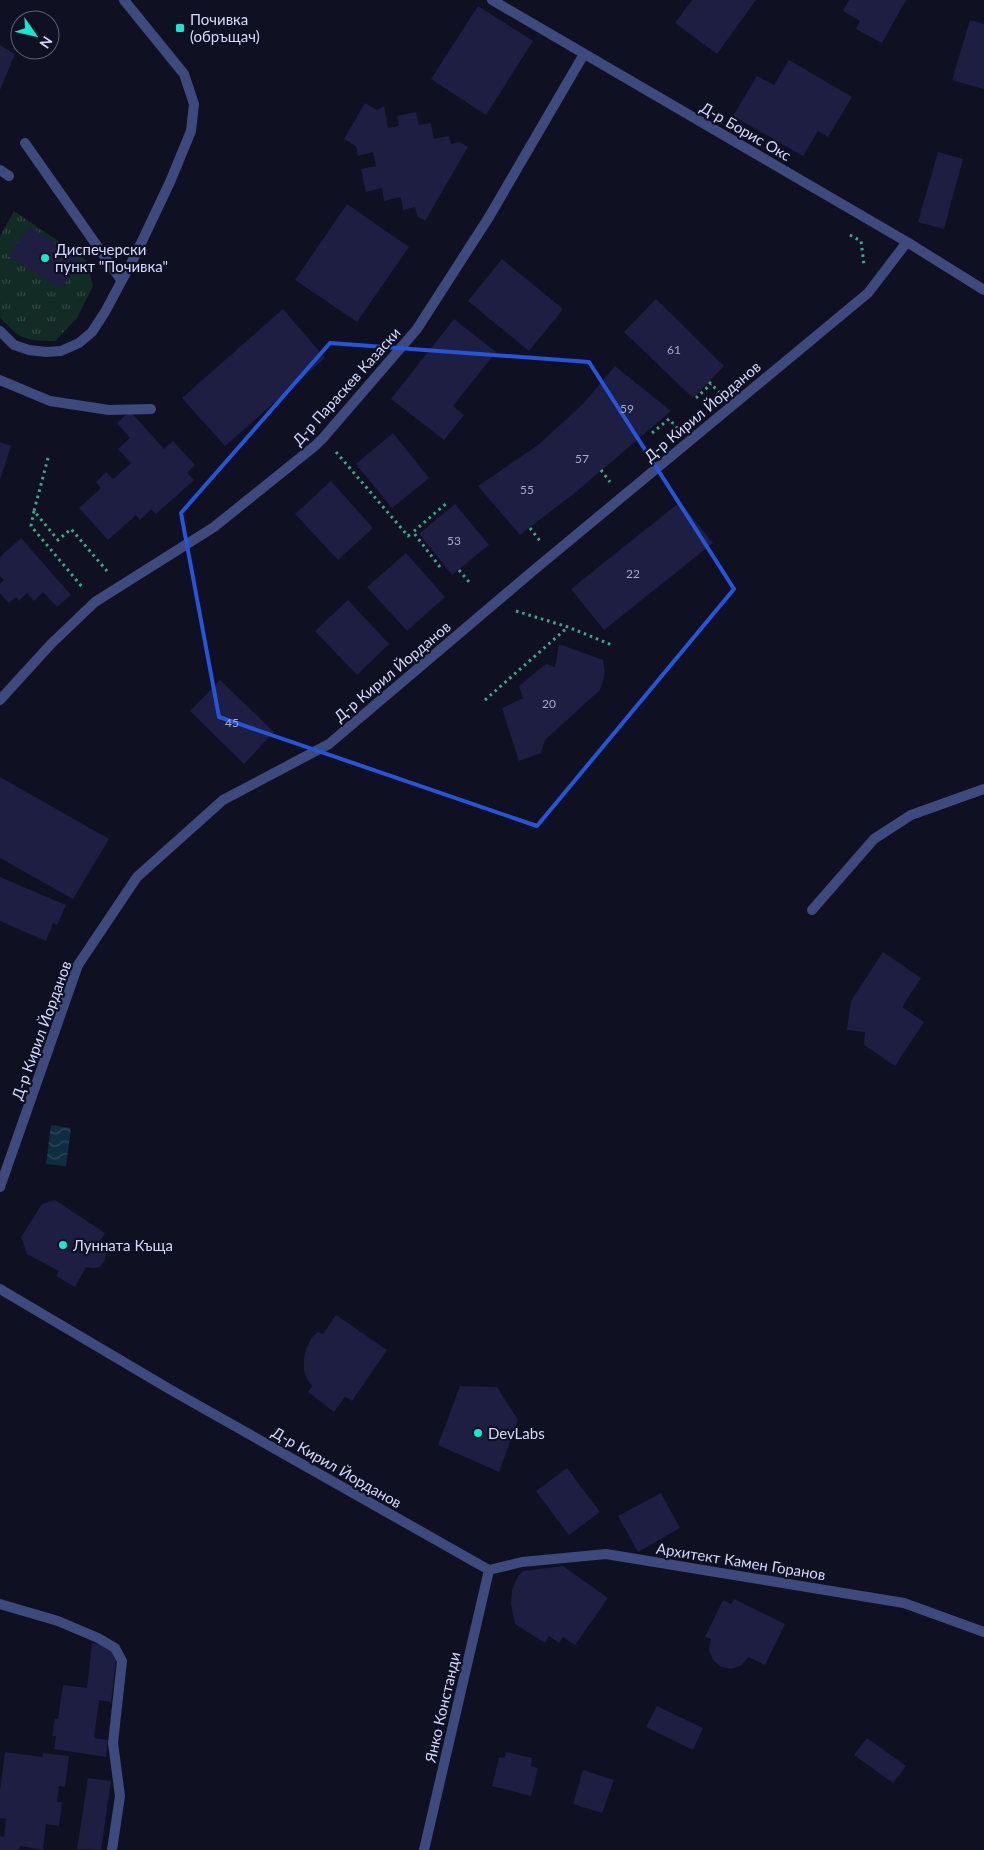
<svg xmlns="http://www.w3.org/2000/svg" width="984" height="1850" viewBox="0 0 984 1850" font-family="Lato,sans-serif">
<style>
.grass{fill:url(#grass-tufts)}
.water{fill:url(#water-waves)}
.building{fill:#1d1e41}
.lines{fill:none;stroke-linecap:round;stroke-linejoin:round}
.path{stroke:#38ab8a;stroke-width:3;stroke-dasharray:2.5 4;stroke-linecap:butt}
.lane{stroke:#3e4a7d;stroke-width:10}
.street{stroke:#3e4a7d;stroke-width:10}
.marked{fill:none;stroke:#2655da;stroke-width:4;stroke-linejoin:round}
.poi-dot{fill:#12e9ce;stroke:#0f1022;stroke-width:2}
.labels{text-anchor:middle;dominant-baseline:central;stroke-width:4.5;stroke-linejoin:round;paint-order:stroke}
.number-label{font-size:12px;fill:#a6aacd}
.poi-label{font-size:15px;fill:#d3d8fc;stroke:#0f1022;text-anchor:start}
.street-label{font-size:15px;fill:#d3d8fc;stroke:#0f1022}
</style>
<defs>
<pattern id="grass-tufts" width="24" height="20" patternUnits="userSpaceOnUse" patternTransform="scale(1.25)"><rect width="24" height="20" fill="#132b25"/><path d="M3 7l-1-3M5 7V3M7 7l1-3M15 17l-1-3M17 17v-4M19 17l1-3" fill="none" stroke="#344946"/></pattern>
<pattern id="water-waves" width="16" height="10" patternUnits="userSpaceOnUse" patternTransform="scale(1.25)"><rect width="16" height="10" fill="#0f2c40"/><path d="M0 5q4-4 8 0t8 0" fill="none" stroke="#314a5c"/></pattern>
</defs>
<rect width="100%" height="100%" fill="#0f1022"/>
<path class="grass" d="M14 211 86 260 93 286 77 318 55 341C25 341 19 339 0 317V236Z"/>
<path class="water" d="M51 1125 71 1128 66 1166 46 1164Z"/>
<path class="building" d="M692 0H756L717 54 675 23Z
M849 0H906L882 43 856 29 860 21 843 11Z
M478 6 533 41 486 115 431 79Z
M970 20 984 24V89L952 80Z
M0 45 15 54 0 90Z
M789 60 852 97 828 137 818 131 803 156 733 116 757 76 774 85Z
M365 103 377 110 384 106 388 128 399 126 397 116 416 112 419 125 431 123 434 139 449 136 451 144 460 142 468 147 425 221 417 216 415 207 403 210 401 197 384 201 382 188 366 192 361 169 376 166 373 152 358 156 356 146 344 139Z
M938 152 963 159 944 229 918 222Z
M347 204 409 247 357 322 295 280Z
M30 226 81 261 61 289 8 256Z
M502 259 563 309 529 351 468 301Z
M656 299 724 366 693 398 624 332Z
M283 309 325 358 225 446 182 398Z
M454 319 496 352 453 406 464 415 444 440 391 399Z
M615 366 671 411 576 492 520 535 478 486 538 445 583 404Z
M130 411 164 449 173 441 195 465 187 473 194 480 156 514 151 509 140 520 136 515 108 540 79 508 101 488 96 482 106 472 113 479 131 463 118 449 130 438 117 423Z
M393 433 429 478 392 508 356 464Z
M0 442 11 446 0 480Z
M331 481 373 528 338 560 295 514Z
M680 502 713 543 604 630 571 589Z
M455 504 489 545 452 575 419 534Z
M21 538 71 595 57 607 43 592 34 601 27 593 19 601 16 597 9 603 0 593V584L4 580 0 576V557Z
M406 553 445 597 407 631 367 587Z
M348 600 389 644 357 675 315 631Z
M559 644 603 660 605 673 600 690 545 740 541 753 519 761 502 708 523 698 519 686 546 664 555 667Z
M220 680 274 732 244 764 190 711Z
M0 777 109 839 73 899 0 858Z
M0 877 66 905 57 925 53 923 46 941 0 921Z
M883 952 921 978 902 1007 924 1022 895 1066 864 1045 865 1032 847 1030 851 1001Z
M55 1200 105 1233 99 1243 104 1246 106 1251 105 1260 100 1267 93 1268 86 1267 75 1287 56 1276 59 1271 27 1254 21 1237 42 1204Z
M336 1315 387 1350 352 1401 345 1397 334 1412 308 1392 312 1386 307 1379 304 1370V1359L306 1349 312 1337 318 1332 323 1334Z
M460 1386 497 1387 518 1420 499 1472 438 1445Z
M567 1468 600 1512 569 1535 536 1491Z
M661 1493 680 1528 638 1552 618 1516Z
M563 1566 608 1598 575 1645 563 1637 559 1643 549 1636 545 1643 515 1624 511 1604 512 1590 518 1576 523 1571Z
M734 1599 785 1624 765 1665 748 1657 742 1665 731 1669 721 1667 713 1660 709 1650 711 1639 705 1637 723 1600 731 1604Z
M92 1643 100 1645 112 1652 116 1660 111 1702 99 1700 94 1738 108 1740 106 1757 54 1749 56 1736H52L55 1719H58L63 1685 87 1688Z
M657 1706 703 1728 693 1750 646 1727Z
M867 1738 906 1766 893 1783 854 1755Z
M5 1752 42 1757 43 1753 69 1756 65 1787 59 1786 57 1802H62L59 1826 46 1824 43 1850 20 1846 19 1850H0V1836L4 1837 6 1819 0 1818V1791Z
M506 1752 532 1758 531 1766 538 1768 531 1796 492 1786 499 1757 505 1758Z
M583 1770 614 1780 602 1813 573 1804Z
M88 1778 111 1781 101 1850 77 1849Z"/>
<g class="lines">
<path class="path" d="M850 235 861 241 864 265
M709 382 719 392
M696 398 711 384
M652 433 669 419 677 428
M336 452 408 536 413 532
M48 458 34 511 58 540 71 529 107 571
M601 470 610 482
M34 511 31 526 83 588
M530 528 540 541
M440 567 413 532 448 502
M459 570 469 582
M516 611 568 627 612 645
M485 700 568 627"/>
<path class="lane" d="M25 143 121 280
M0 331 14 345 29 350 46 352 61 351 79 343 92 332 105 312 135 256 170 182 191 131 194 104 184 74 124 0
M0 380 50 401 109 410 151 409
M0 1604 58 1621 98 1638 115 1648 122 1661 113 1743 120 1796 112 1850"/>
<path class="street" d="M492 0 907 242 984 290
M0 170 9 176
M0 700 51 644 95 602 214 527 316 445 323 438 417 329 489 217 584 54
M812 910 874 839 911 815 984 789
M0 1187 78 965 137 877 223 800 329 744 534 570 868 293 907 242
M0 1289 171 1390 489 1570
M489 1570 522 1562 606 1554 904 1603 984 1632
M424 1850 489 1570"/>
</g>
<path class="marked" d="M330 343 589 362 734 589 537 826 219 717 181 513Z"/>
<g class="poi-dot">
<rect x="175" y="23" width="10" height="10" rx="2.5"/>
<circle cx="45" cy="258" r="5"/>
<circle cx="63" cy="1245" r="5"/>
<circle cx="478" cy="1433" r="5"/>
</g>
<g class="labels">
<g class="number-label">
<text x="674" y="349">61</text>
<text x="627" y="408">59</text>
<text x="582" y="458">57</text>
<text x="527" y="489">55</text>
<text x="454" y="540">53</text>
<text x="633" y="573">22</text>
<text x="549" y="703">20</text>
<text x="232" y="722">45</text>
</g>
<g class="poi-label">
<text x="190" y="19">Почивка<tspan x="190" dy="17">(обръщач)</tspan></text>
<text x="55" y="249">Диспечерски<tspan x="55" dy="17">пункт "Почивка"</tspan></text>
<text x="73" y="1245">Лунната Къща</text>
<text x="488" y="1433">DevLabs</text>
</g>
<g class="street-label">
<text transform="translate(746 131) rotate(30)">Д-р Борис Окс</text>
<text transform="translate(346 386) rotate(-48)">Д-р Параскев Казаски</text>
<text transform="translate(702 411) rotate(-40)">Д-р Кирил Йорданов</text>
<text transform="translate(392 671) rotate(-40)">Д-р Кирил Йорданов</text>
<text transform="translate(41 1030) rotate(-70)">Д-р Кирил Йорданов</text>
<text transform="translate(337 1467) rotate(30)">Д-р Кирил Йорданов</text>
<text transform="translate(741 1561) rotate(9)">Архитект Камен Горанов</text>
<text transform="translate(442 1707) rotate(-77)">Янко Констанди</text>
</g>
</g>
<g transform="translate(35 35) rotate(124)"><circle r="24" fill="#0f1022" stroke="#5d6079"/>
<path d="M0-4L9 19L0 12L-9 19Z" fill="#12e9ce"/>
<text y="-8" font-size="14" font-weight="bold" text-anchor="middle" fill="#d3d8fc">N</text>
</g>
</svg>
